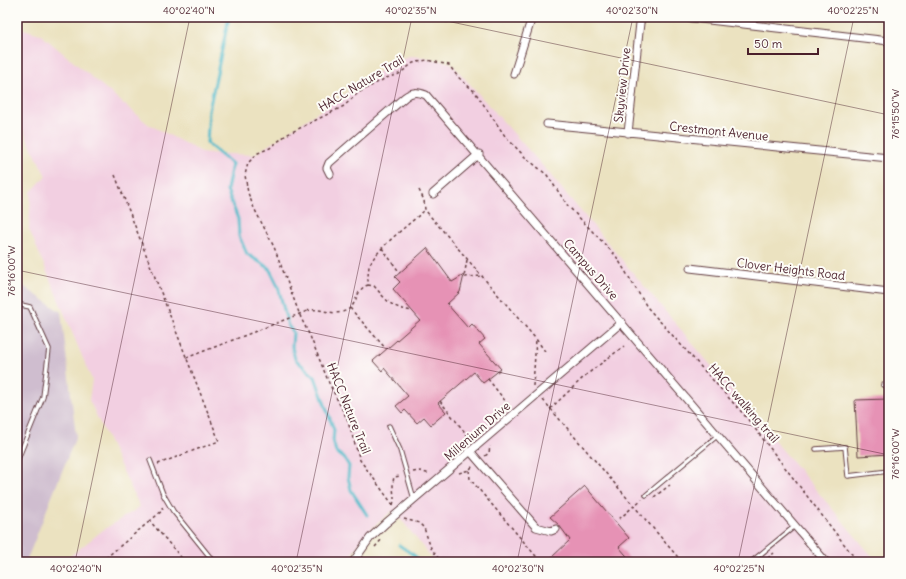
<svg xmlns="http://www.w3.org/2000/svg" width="906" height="579" viewBox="0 0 906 579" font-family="Delius,sans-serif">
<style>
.built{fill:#f2cfe1}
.industrial{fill:#cfbdcf}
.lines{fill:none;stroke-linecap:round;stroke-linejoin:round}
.stream{stroke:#4db9c9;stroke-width:3}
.building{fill:#e692b5}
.service-casing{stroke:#623c41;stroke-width:5.5}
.minor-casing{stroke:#623c41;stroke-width:9}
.path{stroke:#623c41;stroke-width:1.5;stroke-dasharray:3 3;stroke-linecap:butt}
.service{stroke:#fff;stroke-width:3.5}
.minor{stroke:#fff;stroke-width:7}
.path-bridge{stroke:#623c41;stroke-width:1.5;stroke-dasharray:3 3;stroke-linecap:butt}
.ticks{fill:none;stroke:#4a1f2b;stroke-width:1;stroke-opacity:0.45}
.labels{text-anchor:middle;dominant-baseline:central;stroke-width:4;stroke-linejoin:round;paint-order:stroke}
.street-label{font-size:12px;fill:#4a1f2b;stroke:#fdfcf7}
.neatline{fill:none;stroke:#4a1f2b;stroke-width:1.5}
.ticks-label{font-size:10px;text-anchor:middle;fill:#4a1f2b}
</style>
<rect width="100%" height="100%" fill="#fdfcf7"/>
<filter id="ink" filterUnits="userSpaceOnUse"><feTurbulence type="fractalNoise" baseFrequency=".025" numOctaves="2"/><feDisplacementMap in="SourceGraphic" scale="8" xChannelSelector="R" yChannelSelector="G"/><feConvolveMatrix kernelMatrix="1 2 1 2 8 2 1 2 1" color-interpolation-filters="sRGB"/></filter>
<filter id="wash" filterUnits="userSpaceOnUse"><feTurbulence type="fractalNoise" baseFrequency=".012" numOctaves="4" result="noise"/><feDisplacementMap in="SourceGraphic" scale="16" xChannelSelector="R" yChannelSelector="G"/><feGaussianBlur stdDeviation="0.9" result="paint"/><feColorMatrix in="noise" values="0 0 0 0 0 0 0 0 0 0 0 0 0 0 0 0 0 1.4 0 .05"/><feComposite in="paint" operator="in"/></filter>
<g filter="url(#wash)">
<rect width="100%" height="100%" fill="#ebe2c0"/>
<path class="built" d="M17 27 40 34 148 124 203 153 254 155 396 60 410 56 424 57 451 63 541 164 877 562H435L404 523 392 511 372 528 353 552 348 562H63L103 530 140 507 89 400 92 380 29 229 31 192 46 176 17 118Z"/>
<path class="industrial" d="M17 282 61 312 76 436 26 562H17Z"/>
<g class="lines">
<path class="stream" d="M229 17 209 110 207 143 232 164 227 190 238 219 239 236 247 254 269 268 278 286 288 326 293 332 292 347 295 359 315 377 334 430 333 441 336 452 344 458 349 466 348 477 351 490 367 515
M399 545 415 556 417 562"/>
</g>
<g id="blocks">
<path class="building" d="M427 248 452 282 464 275 460 292 447 304 468 328 472 324 485 339 479 344 501 369 483 383 474 372 438 403 446 412 431 425 424 417 417 423 405 410 402 413 396 406 408 396 384 368 382 371 373 361 420 320 393 289 400 282 395 277Z
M889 399V454L858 456 855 400Z
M585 486 629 538 619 547 632 562H554L551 558 570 540 559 525 550 517Z"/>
</g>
</g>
<g filter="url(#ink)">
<use href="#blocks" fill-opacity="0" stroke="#623c41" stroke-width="1"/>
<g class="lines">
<g class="service-casing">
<path id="service" d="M17 304 30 307 49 349 43 397 17 461
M883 385H889
M389 426 400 450 414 499
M816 449 845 447 848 476 889 471
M150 460 163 494 173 511 214 562
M646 495 717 436
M751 562 795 526"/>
</g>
<g class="minor-casing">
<path id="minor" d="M447 17V18
M683 17 889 41
M514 74 532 17
M547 124 889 158
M628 133 640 23 642 17
M330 174 327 168 329 163 405 97C412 91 418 92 426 95L826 562
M433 194 479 154
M690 268 889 292
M470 451 536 527 551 531 556 529
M353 562 370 538 386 523 622 322"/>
</g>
<path class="path" d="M115 175 219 441 158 464
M419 190 424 200 425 210 536 339 547 354
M382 248 400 273
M467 260 464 277 483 276
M368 285 374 286C388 302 390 307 412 311
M350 308 386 349
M307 311C321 306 333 318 347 310 358 305 355 289 368 285 368 279 368 272 369 267 373 251 412 222 425 210
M186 358 259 330
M488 379 510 407
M533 386 536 339
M543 400 682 562
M440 401 471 440
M550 409 586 375 624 346
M485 456 489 453 490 446
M469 470 470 479 541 562
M413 472 420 471 430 474
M459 473 469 470 473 466
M654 497 670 485
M393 505 360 460 347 419 329 383 310 336 301 318 274 247 254 208 248 193 245 175 248 163 258 153 270 148 286 135 344 106 358 93 386 78 399 74 413 63 427 60 449 65 458 77 475 92 505 136 525 157 547 175 568 206 616 256 647 307 746 417 858 562
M393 505C396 496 391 489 394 477L401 476
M162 507 163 510 150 521 185 562
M404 519 419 523 424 528 431 548 441 562
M619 519 642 499
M375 547 382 539
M101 562 150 521
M741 562 745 558
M763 562 774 553"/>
<use href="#service" class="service"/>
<use href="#minor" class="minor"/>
<path class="path-bridge" d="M259 330 307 311"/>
</g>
</g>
<path class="ticks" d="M428 17 889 115M17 270 889 455M75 562 190 17M296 562 412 17M517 562 633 17M738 562 854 17"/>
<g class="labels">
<g class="street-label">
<text transform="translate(361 83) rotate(-31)">HACC Nature Trail</text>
<text transform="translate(622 85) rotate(-84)">Skyview Drive</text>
<text transform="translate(719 131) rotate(6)">Crestmont Avenue</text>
<text transform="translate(591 269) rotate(49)">Campus Drive</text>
<text transform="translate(791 269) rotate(7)">Clover Heights Road</text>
<text transform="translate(744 403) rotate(49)">HACC walking trail</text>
<text transform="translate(349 408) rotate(68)">HACC Nature Trail</text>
<text transform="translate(477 431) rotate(-41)">Millenium Drive</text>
</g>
</g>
<rect width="906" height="579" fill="none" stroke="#fdfcf7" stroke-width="44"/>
<path d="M748 48v6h70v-6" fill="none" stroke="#4a1f2b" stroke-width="2"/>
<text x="754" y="48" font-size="12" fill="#4a1f2b" stroke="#fdfcf7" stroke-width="3" paint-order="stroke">50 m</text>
<rect x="22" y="22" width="862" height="535" class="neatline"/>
<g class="ticks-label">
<text x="189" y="14">40°02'40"N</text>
<text x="411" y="14">40°02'35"N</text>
<text x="632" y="14">40°02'30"N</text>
<text x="853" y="14">40°02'25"N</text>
<text transform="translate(895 114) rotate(-90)" y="4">76°15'50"W</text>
<text transform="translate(11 271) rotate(-90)" y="4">76°16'00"W</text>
<text transform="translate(895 454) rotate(-90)" y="4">76°16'00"W</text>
<text x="76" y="572">40°02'40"N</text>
<text x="297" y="572">40°02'35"N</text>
<text x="518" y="572">40°02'30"N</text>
<text x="739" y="572">40°02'25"N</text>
</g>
</svg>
